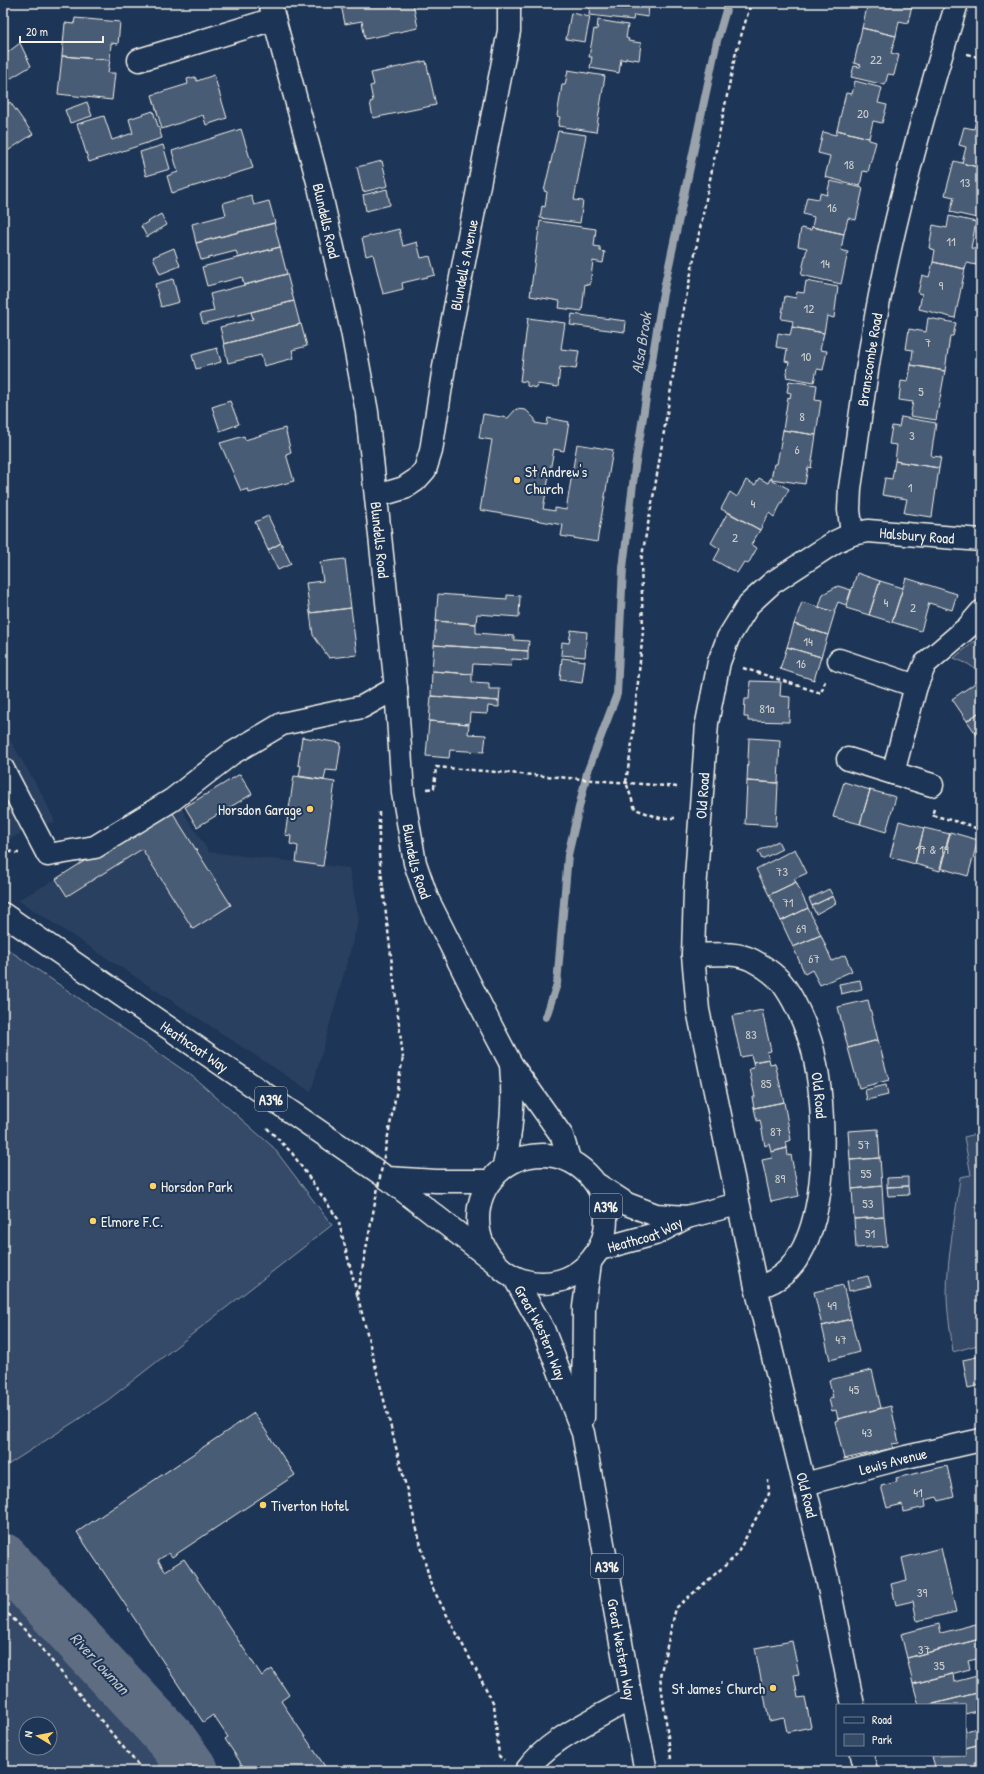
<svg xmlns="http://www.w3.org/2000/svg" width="984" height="1774" viewBox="0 0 984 1774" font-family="'Patrick Hand',sans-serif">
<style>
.built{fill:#2a4060}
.green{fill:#354a67;stroke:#949ea8;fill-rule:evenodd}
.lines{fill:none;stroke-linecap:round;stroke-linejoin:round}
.stream{stroke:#9aa2ab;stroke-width:8}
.river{stroke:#5e6d82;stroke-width:50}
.building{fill:#485b74;stroke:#f4f1e8}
.minor-casing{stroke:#f4f1e8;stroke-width:25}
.major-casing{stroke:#f4f1e8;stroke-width:25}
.path{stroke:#f4f1e8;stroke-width:2.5;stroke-dasharray:4 3;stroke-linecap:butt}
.minor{stroke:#1d3557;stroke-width:22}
.major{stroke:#1d3557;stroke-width:22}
.path-bridge{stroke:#f4f1e8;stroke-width:2.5;stroke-dasharray:4 3;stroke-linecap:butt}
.poi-dot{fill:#ffd166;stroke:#1d3557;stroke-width:1.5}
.labels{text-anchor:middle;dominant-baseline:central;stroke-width:4;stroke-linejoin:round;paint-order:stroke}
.number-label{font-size:13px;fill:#c9cccb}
.shield{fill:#1d3557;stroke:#b4b9bc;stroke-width:1}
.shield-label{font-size:14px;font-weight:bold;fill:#f4f1e8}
.street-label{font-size:15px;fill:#f4f1e8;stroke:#1d3557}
.poi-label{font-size:15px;fill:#f4f1e8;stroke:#1d3557;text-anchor:start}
.water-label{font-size:16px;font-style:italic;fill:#c0c3c4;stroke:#1d3557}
</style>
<rect width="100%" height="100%" fill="#1d3557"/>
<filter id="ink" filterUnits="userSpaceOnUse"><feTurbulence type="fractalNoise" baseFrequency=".025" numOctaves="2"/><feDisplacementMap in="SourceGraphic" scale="8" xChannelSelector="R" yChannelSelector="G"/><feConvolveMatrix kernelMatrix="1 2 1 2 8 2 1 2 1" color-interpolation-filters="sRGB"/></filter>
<g filter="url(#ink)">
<path class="built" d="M3 728 43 796 55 822 33 827 4 842Z
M177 802 209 852 349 868 359 919 311 1092 18 900 56 879Z"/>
<path class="green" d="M981 636V673L968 664 954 658Z
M3 946 192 1076 273 1147 332 1225 108 1400 3 1468Z
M981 1133V1344L953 1352C951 1333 947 1313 947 1294 947 1255 956 1216 960 1177L971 1175 964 1137Z
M3 1583 166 1771H3ZM26 1724H50V1748H26Z"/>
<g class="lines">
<path class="stream" d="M546 1017 557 984 568 855 587 773 617 694 623 568 635 467 662 298 717 41 728 3"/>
<path class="river" d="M3 1558 172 1740 194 1771"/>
</g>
<path class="building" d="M349 3H413L418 28 365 39 362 21 345 24 341 5Z
M590 3H649L648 17 634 15 633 20 589 15Z
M868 3H903L912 5 908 23 899 21 896 36 862 28Z
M571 13 590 17 585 42 566 39Z
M75 18 120 22 118 44 111 43 110 60 62 56 65 23 74 24Z
M598 20 628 25 626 38 629 39 628 41 641 43 639 60 626 58V60L621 59 619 73 590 68 592 57H589L594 29 597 30Z
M862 28 896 36 891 53 899 55 894 75 888 74 885 85 851 77 854 66 860 67 861 65 854 63Z
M20 43 31 66 3 83V56Z
M62 56 110 60 108 73H115L112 100 58 94Z
M426 61 436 105 373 118 370 102 373 101 370 86 374 85 371 73Z
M568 70 605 76 596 132 558 126 560 117 557 116 562 85H565Z
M214 75 227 118 206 125 203 115 162 129 152 95 188 84 187 79 195 77 197 81Z
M855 81 882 88 878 103 887 105 882 123 873 121 869 138 837 130 846 93 852 94Z
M10 102 33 134 3 154V103L5 106Z
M87 102 92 116 70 123 65 110Z
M153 111 162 138 89 162 77 124 104 116 112 140 133 133 129 119Z
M977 116 981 117V168L962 163 966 147 959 145 964 127 974 129Z
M241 129 253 168 172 193 167 176 178 172 172 151Z
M837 130 869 138V140L876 142 868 172 863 171 860 186 825 177 830 156 818 153 823 132 836 135Z
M558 131 586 135 574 200 583 201 580 223 540 218 542 206 545 207 547 192 544 191Z
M163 145 170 169 146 176 140 152Z
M382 161 388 186 363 192 357 167Z
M954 161 981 168V219L950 212 954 197 945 195Z
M830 181 863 188 856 220 848 218 844 234 812 227 814 217 803 214 807 197 819 199 820 193 827 195Z
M387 189 390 205 366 211 363 195Z
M251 195 254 205 269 201 275 223 196 243 192 224 226 215 223 203Z
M161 214 167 225 147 237 141 226Z
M949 216 976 222 971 248 979 250 976 265 967 263 965 269 933 262 935 250 929 248 933 225 947 228Z
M540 221 596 229 594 246 600 247V251L605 252 603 263 593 261 590 285 585 284 582 311 559 308 560 301 530 296Z
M274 223 280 247 238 258 236 251 201 260 196 243Z
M812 227 844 234 841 250 848 252 841 284 801 275 807 248 798 246 801 228 811 230Z
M399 229 403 246 417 242 421 258 430 256 435 275 402 283 403 289 383 294 373 254 366 256 362 238Z
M280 247 287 274 244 285 242 277 207 286 202 267Z
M174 248 180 266 160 274 153 257Z
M933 262 965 269 955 318 919 309 922 294 918 293 922 275 929 277Z
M287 274 294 301 203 324 200 314 214 311 210 294Z
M173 279 179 302 161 307 155 284Z
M806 281 838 287 834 318 827 316 824 333 792 327 793 321 781 319 785 296 796 298 797 292 804 293Z
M294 301 300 324 224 344 220 327 253 319 251 312Z
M572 314 626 321 625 332 570 325Z
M528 318 565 323 561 349 579 351 576 369 560 367 558 387 538 384 537 388 527 386V382L520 381Z
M928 318 956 323 953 336H950L945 371 911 365 913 350 906 349 909 329 926 332Z
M301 324 307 346 292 350 294 358 264 366 261 355 228 363 224 344Z
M792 327 824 333 820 350 827 351 823 370 817 369 814 382 786 377 789 362 785 361 787 349 776 347 778 333 790 335Z
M217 348 221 362 196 369 192 355Z
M911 365 945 371 936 420 910 416 913 402 899 400 901 381 908 382Z
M789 381 817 385 815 400 821 401 816 435 783 430 788 397 790 398 791 393 787 392Z
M230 401 239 424 220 431 212 407Z
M516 409 526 410 535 419V423L547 425 548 418 569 422 564 451 554 449 543 509 555 511V508L566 510 577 444 613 450 597 542 561 536 563 525 480 510 492 440 479 438 483 414 508 418Z
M901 417 936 423 931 456 941 457 939 468 895 461 897 445 889 444 892 426 899 427Z
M285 428 291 452 286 454 294 481 249 493 248 489 241 491 220 443 244 436 245 440Z
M783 430 816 435 811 468 808 467 805 484 771 479 774 464H777Z
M895 461 939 468 932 517 904 513 907 499 882 495 885 478 892 479Z
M759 478 768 483 770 479 789 489 774 517 769 513 760 530 721 509 730 492 737 497 746 480 755 485Z
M728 512 760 530 751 545 757 548 748 564 744 562 737 573 714 560 720 549 711 543Z
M268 516 281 543 268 550 255 522Z
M281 543 291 564 278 570 268 550Z
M345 559 351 608 310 613 306 583 323 581 320 562Z
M857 573 880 581 869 615 846 608Z
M906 578 957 594 952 610 929 603 921 631 892 622Z
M880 581 903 588 892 622 869 615Z
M838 586 851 590 846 605 838 602 834 612 819 607 823 594Z
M438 594 507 599V595L520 596 519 617 477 614 476 624 436 621Z
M802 602 835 612 828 635 794 624Z
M351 608 357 655 329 658 313 635 310 613Z
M436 621 476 624V633L514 636V640L529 641 528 651 434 645Z
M794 624 828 635 821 657 787 647Z
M571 630 587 632 585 657 561 655 562 642 569 643Z
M434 645 528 651V660L512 659 511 666 473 664 472 674 432 671Z
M787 647 821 657 814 680 780 669Z
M562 658 585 661 582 683 560 680Z
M432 671 472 674V682L489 683V689H500L499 701 431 696Z
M981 679V711L967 721 952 699Z
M750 681 781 682 780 696 790 697 789 722 748 721V717H744L745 699H749Z
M431 696 499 701V707L488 706 487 714 470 713 469 724 429 721Z
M981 711V741L967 721Z
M429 721 469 724 468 734 486 735 484 752 450 750 449 758 426 756Z
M302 737 341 743 337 771 326 770 324 780 299 776 301 766 298 765Z
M749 738 780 740 778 783 747 781Z
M240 774 252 794 197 827 185 807Z
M294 776 335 782 323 866 296 862 298 846 290 844 291 836 285 835Z
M747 781 778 783 776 826 745 824Z
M844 782 870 790 860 824 833 817Z
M870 790 896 797 886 832 860 824Z
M169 807 231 905 193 929 142 849 67 896 56 879Z
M899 821 924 828 915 864 890 857Z
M924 828 950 834 940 871 915 864Z
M950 832 978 840 968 876 940 868Z
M778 841 782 849 762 859 758 851Z
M795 849 807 873 794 879 796 882 769 895 756 869Z
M796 882 808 908 781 921 769 895Z
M829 889 833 896 812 906 809 899Z
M833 896 836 903 816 914 812 906Z
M808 908 821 935 793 947 781 921Z
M821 935 832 961 845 955 852 971 820 985 812 970 805 974 793 947Z
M860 980 862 989 841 994 839 984Z
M868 1000 878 1040 848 1048 838 1007Z
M762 1010 771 1051 767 1052 769 1059 753 1062 751 1055 741 1057 732 1016Z
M878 1040 889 1080 859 1088 848 1048Z
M769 1059 770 1064 775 1063 784 1102 754 1108 752 1097H755L749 1069 754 1068 753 1062Z
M886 1085 888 1095 867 1100 865 1090Z
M784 1102 791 1140 785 1142 787 1148 771 1152 769 1144 765 1146 760 1120 757 1121 754 1108Z
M878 1129 880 1158 850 1160 848 1131Z
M787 1148 788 1156 791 1155 799 1196 771 1202 762 1160 772 1158 771 1152Z
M880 1158 882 1186 852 1189 850 1160Z
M908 1177V1186L887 1187V1178Z
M882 1186 884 1217 854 1219 852 1189Z
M908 1186 909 1195 888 1196 887 1187Z
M884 1217 887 1246 856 1248 854 1219Z
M868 1276 871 1286 849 1291 847 1281Z
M843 1285 851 1319 822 1326 814 1292Z
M851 1319 859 1352 830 1360 822 1326Z
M981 1356V1385L968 1388 963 1360Z
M872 1370 881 1408 838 1419 836 1410 832 1411 829 1399 833 1398 829 1380Z
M891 1406 899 1443 892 1444 893 1448 844 1459 835 1421 839 1420 838 1419Z
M254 1413 295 1475 172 1557 169 1553 158 1560 165 1571 184 1559 262 1676 272 1669 289 1695 281 1701 328 1771H246L225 1739 228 1737 213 1715 203 1722 77 1532Z
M947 1466 954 1497 939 1501 937 1497 925 1500 926 1507 903 1512 902 1504 887 1508 881 1486 897 1482 896 1478Z
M941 1548 956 1612 917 1621 913 1601 896 1605 891 1584 907 1580 902 1558Z
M939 1624 941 1633 976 1624 980 1639 907 1658 901 1634Z
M980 1639 981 1658 968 1661 970 1669 913 1684 907 1658Z
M792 1641 799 1674 794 1675 798 1698 805 1697 811 1727 787 1732 784 1718 769 1721 755 1648Z
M953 1674 954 1682 981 1675V1692L929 1705H919L913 1684Z
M981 1692V1710L965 1714V1705H929Z
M965 1726 966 1731 981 1727V1744L965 1748Z
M981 1744V1761L974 1763 976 1771H936L932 1756 965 1755V1748Z"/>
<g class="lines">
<g class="minor-casing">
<g id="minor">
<path id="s1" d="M270 3 318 182 352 331 367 412 396 688 403 793 415 863 427 898 490 1024 511 1064 562 1136 569 1159"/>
<path d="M139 60 274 19"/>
<path id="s2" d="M377 496 404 488 416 480 425 470 431 451 446 354 509 31V3"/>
<path id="s3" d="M852 534 849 510 850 488C859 429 866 369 877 311 896 209 926 103 957 3"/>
<path d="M839 660 916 686"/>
<path d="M848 759 893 773"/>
<path d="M3 769 48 855 95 847 172 800 231 754 282 724 362 707 396 688"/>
<path d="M932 785 893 773 916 686 925 664 968 627 981 612"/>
<path id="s4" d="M693 955C712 955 735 951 752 960 763 966 778 976 785 987 798 1006 811 1037 815 1060 827 1117 835 1273 756 1287"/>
<path d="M504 1166C512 1130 514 1101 511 1064"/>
<path d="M598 1185 627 1204 656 1215 687 1217"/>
<path id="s5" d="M600 1249 655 1234 687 1217 738 1204"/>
<path id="s6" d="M805 1484 906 1457 981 1440"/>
<path id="s7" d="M853 1705 827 1578 756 1287 698 1010 693 955 695 891 707 723 719 662 728 638 749 604 772 583 835 542 852 534 868 531 981 540"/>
<path d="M862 1755 866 1771"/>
<path d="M526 1771C550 1737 596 1720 631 1698"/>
</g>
</g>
<g class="major-casing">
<g id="major">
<path id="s8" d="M3 914 387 1178 492 1260"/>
<circle cx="542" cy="1219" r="64"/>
<path d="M387 1178 436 1181H490"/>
<path id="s9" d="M514 1277 543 1329 583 1433 631 1698 646 1771"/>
<path d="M583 1418 584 1307 590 1263"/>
</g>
</g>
<path class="path" d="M967 54 981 58
M743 668 821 693 825 681
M427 789 434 788 436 767 678 787
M934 809 932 815 969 825 981 831
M379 812V854L403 1058
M675 818H660L635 809 626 782 632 743 643 631 641 561 655 487 684 308 735 56 751 3
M3 847 13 853H19
M267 1128 292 1153 338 1219 431 1585 494 1704 499 1756 504 1760
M3 1609 31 1636 143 1771
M671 1759 660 1676 676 1608 736 1556 769 1494 768 1480"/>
<use href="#minor" class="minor"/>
<use href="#major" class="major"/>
<path class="path-bridge" d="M357 1296 403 1058"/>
</g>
</g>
<g class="poi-dot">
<circle cx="517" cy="480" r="4"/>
<circle cx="310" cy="809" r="4"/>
<circle cx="153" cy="1186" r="4"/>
<circle cx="93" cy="1221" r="4"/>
<circle cx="263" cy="1505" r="4"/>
<circle cx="773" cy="1688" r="4"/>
</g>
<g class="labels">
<g class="number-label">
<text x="876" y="59">22</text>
<text x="863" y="113">20</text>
<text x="849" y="164">18</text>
<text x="965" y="182">13</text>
<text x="832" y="207">16</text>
<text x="951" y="241">11</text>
<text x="825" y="263">14</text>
<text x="941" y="285">9</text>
<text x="809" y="308">12</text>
<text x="928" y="342">7</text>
<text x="806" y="356">10</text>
<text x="921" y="391">5</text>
<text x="802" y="416">8</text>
<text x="912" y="435">3</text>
<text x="797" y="449">6</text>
<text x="910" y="487">1</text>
<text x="753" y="503">4</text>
<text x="735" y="537">2</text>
<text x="886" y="602">4</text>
<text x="913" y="607">2</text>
<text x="808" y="641">14</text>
<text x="801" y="663">16</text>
<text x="767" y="708">81a</text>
<text x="932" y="849">17 &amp; 19</text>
<text x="782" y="871">73</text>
<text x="788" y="902">71</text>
<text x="801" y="928">69</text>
<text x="814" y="958">67</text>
<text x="751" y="1034">83</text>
<text x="766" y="1083">85</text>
<text x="776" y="1131">87</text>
<text x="864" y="1144">57</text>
<text x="866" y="1173">55</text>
<text x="780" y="1178">89</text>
<text x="868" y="1203">53</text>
<text x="870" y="1233">51</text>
<text x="832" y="1305">49</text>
<text x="841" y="1339">47</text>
<text x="854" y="1389">45</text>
<text x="867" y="1432">43</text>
<text x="918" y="1492">41</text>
<text x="922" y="1592">39</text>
<text x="924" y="1649">37</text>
<text x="939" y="1665">35</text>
</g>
<g class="shield">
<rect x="255" y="1087" width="32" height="24" rx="3"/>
<rect x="590" y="1194" width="32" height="24" rx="3"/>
<rect x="591" y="1554" width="32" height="24" rx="3"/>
</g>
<g class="shield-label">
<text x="271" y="1099">A396</text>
<text x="606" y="1206">A396</text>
<text x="607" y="1566">A396</text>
</g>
<g class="street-label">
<text stroke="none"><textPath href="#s1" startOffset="225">Blundells Road</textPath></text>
<text stroke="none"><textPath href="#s2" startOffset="265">Blundell's Avenue</textPath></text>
<text stroke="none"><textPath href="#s3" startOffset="176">Branscombe Road</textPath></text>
<text stroke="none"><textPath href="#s7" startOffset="1318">Halsbury Road</textPath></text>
<text stroke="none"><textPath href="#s1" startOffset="549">Blundells Road</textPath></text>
<text stroke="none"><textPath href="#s7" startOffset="927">Old Road</textPath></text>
<text stroke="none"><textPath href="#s1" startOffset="873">Blundells Road</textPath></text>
<text stroke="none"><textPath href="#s8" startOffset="233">Heathcoat Way</textPath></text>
<text stroke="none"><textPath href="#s4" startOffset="218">Old Road</textPath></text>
<text stroke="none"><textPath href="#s5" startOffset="47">Heathcoat Way</textPath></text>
<text stroke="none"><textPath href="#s9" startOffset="62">Great Western Way</textPath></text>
<text stroke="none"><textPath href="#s6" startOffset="91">Lewis Avenue</textPath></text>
<text transform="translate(807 1495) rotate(76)">Old Road</text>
<text stroke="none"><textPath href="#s9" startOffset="391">Great Western Way</textPath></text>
</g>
<g class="poi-label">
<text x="525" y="471">St Andrew's<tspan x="525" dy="17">Church</tspan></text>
<text x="302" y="809" text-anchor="end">Horsdon Garage</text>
<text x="161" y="1186">Horsdon Park</text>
<text x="101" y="1221">Elmore F.C.</text>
<text x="271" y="1505">Tiverton Hotel</text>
<text x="765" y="1688" text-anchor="end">St James' Church</text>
</g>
<g class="water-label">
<text transform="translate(641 343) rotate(-81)">Alsa Brook</text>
<text transform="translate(100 1663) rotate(47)">River Lowman</text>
</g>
</g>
<rect width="984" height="1774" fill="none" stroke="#1d3557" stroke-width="16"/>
<rect x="8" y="8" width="968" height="1758" fill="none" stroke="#f4f1e8" stroke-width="1.5" filter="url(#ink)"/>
<rect x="836" y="1704" width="130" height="52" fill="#1d3557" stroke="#738091"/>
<rect x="844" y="1717" width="20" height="6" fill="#1d3557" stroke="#738091"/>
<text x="872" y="1724" font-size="12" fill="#f4f1e8">Road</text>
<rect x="844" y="1734" width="20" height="12" fill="#354a67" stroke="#738091"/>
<text x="872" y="1744" font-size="12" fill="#f4f1e8">Park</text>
<g transform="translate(38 1736) rotate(280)"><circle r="19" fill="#1d3557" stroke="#738091"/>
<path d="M0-3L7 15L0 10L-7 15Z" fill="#ffd166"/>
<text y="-6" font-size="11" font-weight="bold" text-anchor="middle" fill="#f4f1e8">N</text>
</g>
<path d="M20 36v6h83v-6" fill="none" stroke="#f4f1e8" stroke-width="2"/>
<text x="26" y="36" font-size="12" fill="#f4f1e8" stroke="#1d3557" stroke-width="3" paint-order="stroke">20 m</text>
</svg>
